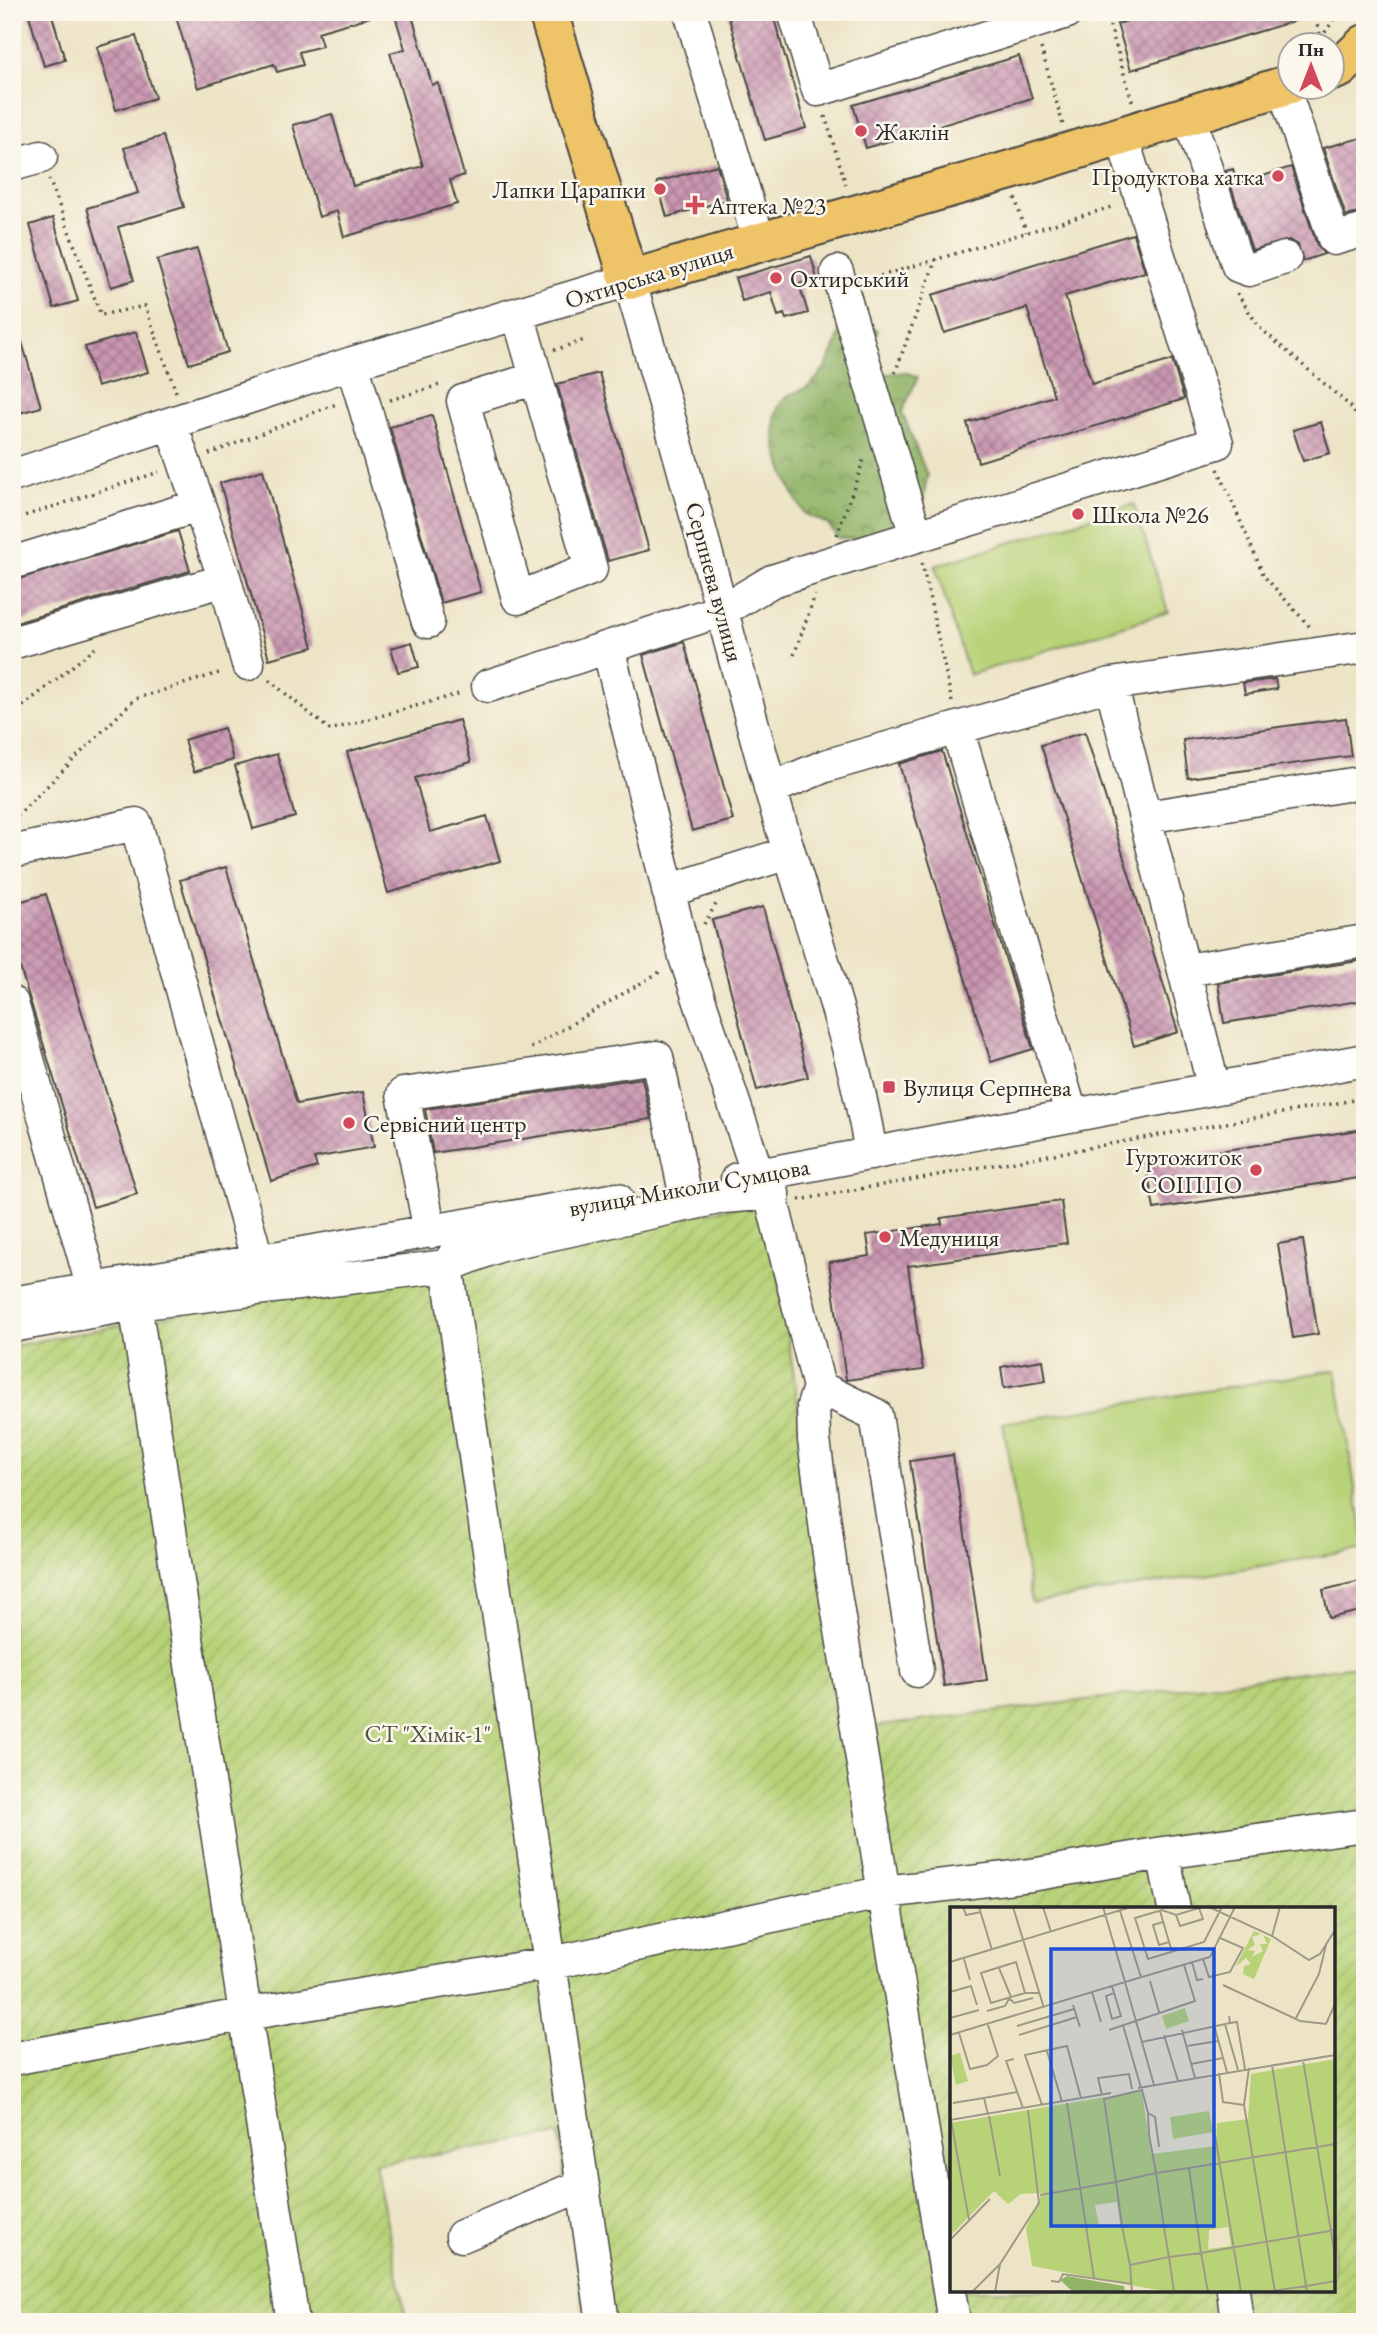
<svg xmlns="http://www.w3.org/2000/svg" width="1377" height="2334" viewBox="0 0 1377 2334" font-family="'EB Garamond',serif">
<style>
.forest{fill:url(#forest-crowns);stroke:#5e704a;stroke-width:2}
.garden{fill:url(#garden-furrows);stroke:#717e51;stroke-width:2;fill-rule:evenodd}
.pitch{fill:#b7d277;stroke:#717e51;stroke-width:2}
.building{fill:url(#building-cross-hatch)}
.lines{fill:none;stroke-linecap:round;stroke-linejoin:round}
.minor-casing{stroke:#484742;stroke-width:35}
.major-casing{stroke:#484742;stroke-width:42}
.path{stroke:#484742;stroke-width:3.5;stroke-dasharray:2 5;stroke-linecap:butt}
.minor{stroke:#fff;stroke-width:32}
.major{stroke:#efc469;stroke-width:38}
.poi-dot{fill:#d1495b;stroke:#fbf7ec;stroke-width:2.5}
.labels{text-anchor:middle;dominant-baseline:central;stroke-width:5;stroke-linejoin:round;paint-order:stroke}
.poi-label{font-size:24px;fill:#2b2b2b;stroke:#fbf7ec;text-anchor:start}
.street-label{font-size:24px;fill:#2b2b2b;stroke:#fbf7ec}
.park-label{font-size:24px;fill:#4e553e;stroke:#fbf7ec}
.inset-road{fill:none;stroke:#9f9a88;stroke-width:2}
.view{fill:#1d4ed8;fill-opacity:0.15;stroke:#1d4ed8;stroke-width:3.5}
.inset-edge{fill:none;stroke:#2b2b2b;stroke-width:3.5}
</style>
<defs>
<pattern id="forest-crowns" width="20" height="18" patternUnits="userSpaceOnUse" patternTransform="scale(1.75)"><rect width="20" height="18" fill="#91b468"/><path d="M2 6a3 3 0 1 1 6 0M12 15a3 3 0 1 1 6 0" fill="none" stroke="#779356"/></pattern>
<pattern id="garden-furrows" width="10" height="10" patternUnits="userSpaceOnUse" patternTransform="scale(1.75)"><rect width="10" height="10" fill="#b7d277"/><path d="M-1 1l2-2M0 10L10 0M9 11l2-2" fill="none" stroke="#9eb467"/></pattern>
<pattern id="building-cross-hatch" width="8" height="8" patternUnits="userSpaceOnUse" patternTransform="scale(1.75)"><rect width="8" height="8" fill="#ca97b2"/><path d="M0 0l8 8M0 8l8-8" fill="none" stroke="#a47b91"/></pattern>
</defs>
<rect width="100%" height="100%" fill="#fbf7ec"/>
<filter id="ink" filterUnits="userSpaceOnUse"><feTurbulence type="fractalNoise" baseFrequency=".0143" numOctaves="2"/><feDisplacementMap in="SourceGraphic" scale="14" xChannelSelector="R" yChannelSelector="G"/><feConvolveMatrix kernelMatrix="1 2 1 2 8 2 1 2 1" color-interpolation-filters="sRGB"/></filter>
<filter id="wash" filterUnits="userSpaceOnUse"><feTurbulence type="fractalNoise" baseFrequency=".00686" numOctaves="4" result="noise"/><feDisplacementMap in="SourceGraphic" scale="28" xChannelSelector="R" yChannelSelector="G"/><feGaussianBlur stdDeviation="1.57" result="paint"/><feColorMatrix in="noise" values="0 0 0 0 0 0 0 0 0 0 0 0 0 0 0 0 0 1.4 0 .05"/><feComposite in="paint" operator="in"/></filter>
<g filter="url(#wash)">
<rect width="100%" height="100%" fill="#ede4c6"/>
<path class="forest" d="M853 318 878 330 869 353 878 375 905 372 918 377 902 412 927 475 923 502 907 520 874 540 838 538 828 524 805 514C788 489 759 423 785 398 792 392 803 391 810 385 828 368 838 347 841 323Z"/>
<path class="garden" d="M767 1201 848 1730 1365 1665V2322H586L559 2134 375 2164 407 2322H12V1346ZM952 1909H1333V2290H952Z"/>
<path class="pitch" d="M1134 504 1168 612 969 675 935 566Z
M1336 1370 1365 1549 1032 1603 1003 1423Z"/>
<g id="blocks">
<path class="building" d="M28 12H51L65 60 44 66Z
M192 12H369L370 17 318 32 322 46 299 52 303 65 277 72 274 64 198 88 176 17Z
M394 12H411L432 85 438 83 464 175 450 180 457 204 344 237 337 211 319 217 293 125 332 114 353 186 423 166 390 53 405 49Z
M727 12H772L806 128 765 140Z
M1157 12H1308V17L1131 70 1117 24Z
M136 36 155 98 116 110 97 47Z
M1019 56 1032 98 866 148 853 105Z
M163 136 184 207 118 227 134 280 111 287 87 208 138 193 124 148Z
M1365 137V212L1346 216 1323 148Z
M717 165 727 200 667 217 657 182Z
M1291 167 1317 245 1324 254 1303 261 1298 245 1289 240 1252 250 1226 171 1233 169 1238 184Z
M53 218 78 301 54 308 30 225Z
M1133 234 1145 272 1065 296 1092 384 1172 360 1184 399 978 462 967 423 1054 396 1027 308 944 333 932 295Z
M197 249 228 352 189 364 157 260Z
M811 256 817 279 799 284 808 313 786 319 784 314 778 316 771 292 742 301 735 278Z
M17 325 41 407 12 415V326Z
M136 332 148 372 97 387 85 347Z
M599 373 649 550 608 561 557 384Z
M432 415 481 592 441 603 390 427Z
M1321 422 1330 453 1303 461 1293 430Z
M263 470 313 647 269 659 220 483Z
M178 531 190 571 12 624V581Z
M412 642 419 667 398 672 391 648Z
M684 642 733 820 692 831 643 655Z
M1275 679 1277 689 1245 694 1243 683Z
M1346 718 1351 756 1188 778 1183 740Z
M459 720 471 762 415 778 430 832 487 816 500 861 388 893 347 752Z
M224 728 233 760 194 772 184 740Z
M1085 732 1178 1032 1134 1046 1041 745Z
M942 751 1033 1049 991 1062 899 764Z
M277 754 295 817 253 829 235 766Z
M226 867 297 1104 363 1092 374 1147 314 1158 317 1167 271 1181 180 880Z
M46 894 137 1194 93 1207 12 941V904Z
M763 907 808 1077 757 1090 712 920Z
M1365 960V1000L1224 1023 1218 983Z
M642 1078 651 1119 433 1153 425 1109Z
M1365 1129V1177L1154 1209 1146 1162Z
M1061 1201 1067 1243 908 1266 923 1370 846 1380 829 1262 870 1256 867 1235 942 1224 941 1218Z
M1303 1240 1318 1334 1293 1338 1278 1244Z
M1043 1360 1046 1381 1004 1388 1001 1367Z
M953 1455 987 1680 944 1686 910 1461Z
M1365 1580V1610L1329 1618 1323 1590Z"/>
</g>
</g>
<g filter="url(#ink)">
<use href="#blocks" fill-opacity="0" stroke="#484742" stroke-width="2"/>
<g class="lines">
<g class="minor-casing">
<path id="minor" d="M690 12 759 241
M794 12 818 90 1067 12
M1283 86 1334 239 1365 230
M1189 117 1238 266 1249 270 1285 258
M12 165 41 157
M837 272 916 536
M518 314 591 569 518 598 463 401 536 378
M352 363 428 622
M171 424 225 580 248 664
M12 476 352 363 629 280C682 453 725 628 774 801 807 918 852 1034 871 1154
M12 563 198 506
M12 643 225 580
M608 647 685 957 758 1175
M1111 684 1214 1088
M488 686 723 610 772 581 1217 443 1122 137
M957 728 1071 1113
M770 789 825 766 1111 684 1365 647
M1146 817 1365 782
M12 852 136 824 258 1262
M668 891 788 853
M1186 970 1365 941
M12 1003 93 1289
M737 1179 1365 1060
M430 1232 403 1094 657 1057 684 1188
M12 1303 617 1199
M135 1304 293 2322
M12 1326 135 1304 447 1266 459 1248
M819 1387 876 1415 917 1671
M1163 1853 1365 1825
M12 2059 246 2014 552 1963 885 1892 1031 1875 1163 1853 1174 1909
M462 2236 568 2191 584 2190
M1233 2290 1237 2322
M603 2322 447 1266 501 1245 723 1197 773 1193V1205L819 1387 813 1406 814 1440 831 1569 954 2322"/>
</g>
<g class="major-casing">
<path id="major" d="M548 12 629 280 1021 167 1290 84
M1332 71 1340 68 1365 44"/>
</g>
<path class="path" d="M1106 12 1132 101
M1313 12 1321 37
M1317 44 1339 12
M1041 48 1063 125
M825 116 846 185
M49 179 101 315 145 306 176 392
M1015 198 1026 232
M867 280 1115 206
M1237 293 1259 327 1350 406 1365 428
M554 350 585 340
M895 373 936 259
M390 400 443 384
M209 454 336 404
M1218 469 1264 576 1310 627
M12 520 159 472
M837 535 865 456
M922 563 952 702
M794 655 815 595
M269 680 330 730 462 693
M12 715 95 648
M12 821 135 699 222 672
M704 924 716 904
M531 1048 663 970
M799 1200 1365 1098"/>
<use href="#minor" class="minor"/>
<use href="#major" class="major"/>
</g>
</g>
<g class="poi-dot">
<circle cx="861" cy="131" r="7"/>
<circle cx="1278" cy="176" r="7"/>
<circle cx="660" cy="189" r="7"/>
<path d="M691.5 194.5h7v7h7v7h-7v7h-7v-7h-7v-7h7z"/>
<circle cx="776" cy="278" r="7"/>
<circle cx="1078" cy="514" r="7"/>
<rect x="882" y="1080" width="14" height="14" rx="3.5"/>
<circle cx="349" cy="1123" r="7"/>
<circle cx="1256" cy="1170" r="7"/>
<circle cx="885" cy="1237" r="7"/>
</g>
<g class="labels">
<g class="poi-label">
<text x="875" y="131">Жаклін</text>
<text x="1264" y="176" text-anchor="end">Продуктова хатка</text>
<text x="646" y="189" text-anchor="end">Лапки Царапки</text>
<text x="709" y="205">Аптека №23</text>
<text x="790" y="278">Охтирський</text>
<text x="1092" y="514">Школа №26</text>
<text x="903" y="1087">Вулиця Серпнева</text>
<text x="363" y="1123">Сервісний центр</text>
<text x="1242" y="1156" text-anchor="end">Гуртожиток<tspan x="1242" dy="28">СОІППО</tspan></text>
<text x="899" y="1237">Медуниця</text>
</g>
<g class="street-label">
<text transform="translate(649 275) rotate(-17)">Охтирська вулиця</text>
<text transform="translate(715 582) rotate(75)">Серпнева вулиця</text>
<text transform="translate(689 1187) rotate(-10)">вулиця Миколи Сумцова</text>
</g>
<g class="park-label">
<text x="428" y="1733">СТ "Хімік-1"</text>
</g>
</g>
<g transform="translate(950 1907)">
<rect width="385" height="385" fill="#ede4c6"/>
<path d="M304 24 311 27 302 30 305 38 297 43 305 44 302 50 313 44 310 37H317L313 28 321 32 304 72 293 67 294 59 301 57 296 51 285 60Z" fill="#b7d277"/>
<path d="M117 369 174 379 175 385 122 384 110 373Z" fill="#91b468"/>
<path d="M385 152V385H218L82 359 76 321 92 286 71 287 58 297 44 284 0 329V216L192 184 201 247 266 239 267 216 298 212 301 167ZM167 295 170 318 149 319 145 298ZM278 320 281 339 258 342 259 323Z" fill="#b7d277" fill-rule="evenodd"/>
<path d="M235 101 239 114 216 122 212 109ZM10 146 18 174 6 178 0 149ZM259 204 263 225 223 232 220 210Z" fill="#b7d277"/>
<path class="inset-road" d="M13 0 16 8 31 5M29 0 42 43M63 0 94 101M93 0 101 25M153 0 175 75 260 50 285 0M259 0 322 29 330 0M170 4 191 70M210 4 222 45M226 8 230 19 253 12 249 1 226 8 212 3 185 11 198 52 254 35 272 0M213 15 203 18 209 38 219 35M322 29 359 53 370 47 385 23M14 52 20 73M253 52 259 70 280 65 293 41 270 31M0 55 181 0M242 55 247 73 253 72M49 61 61 90M200 74 209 105M273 78 350 114 376 117 385 97M162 79 171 109 162 112 156 89 164 86M0 85 21 79 27 98M142 85 151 115M75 86 41 96 31 66 66 55 75 86H90M59 91 64 96 83 91M123 98 130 120M37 104 55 99 59 92M279 109 280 116 287 115 295 162M0 111 29 103M346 111 369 67 376 38M275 117 288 163M173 118 191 181M264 118 277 165M67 119 124 102M159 123 245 94 234 58M232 123 245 171M9 126 20 162 37 158 48 149 38 118M0 128 175 75 204 178M69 128 127 110M214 128 228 174M192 135 280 116M237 139 268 134M97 144 112 195M64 152 56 154 73 201M353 153 385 349M241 157 273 151M299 161 294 198 325 385M269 166 273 195 294 198M188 181 385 148M152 188 148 171 179 167 182 182M34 191 67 185M3 196 34 191 38 208M117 196 144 371M92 198 75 148 117 139 131 191M198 206 205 210 209 240M39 209 50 269M0 213 161 186M1 213 19 313M265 228 291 385M239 261 385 237M90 288 166 275 206 266 239 261 251 346 219 350 180 358 172 319 166 275 154 192 192 183 198 206 199 228 206 266 215 327 219 350 224 385M0 333 40 292M180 358 182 385M101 374 109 375 113 367 182 377M22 385 50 357 89 296 78 203M45 385 50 357M258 385 251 346 385 323M317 385 356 379 322 158M357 385 356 379 385 374"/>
<path class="view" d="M101 42H264V319H101Z"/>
<rect width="385" height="385" class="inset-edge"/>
</g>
<rect width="1377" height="2334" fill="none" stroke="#fbf7ec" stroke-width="42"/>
<g transform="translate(1311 66)"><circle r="33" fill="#fbf7ec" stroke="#a8a59f" stroke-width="2"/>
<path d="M0-5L12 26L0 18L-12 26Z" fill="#d1495b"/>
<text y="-10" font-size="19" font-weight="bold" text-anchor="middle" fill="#2b2b2b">Пн</text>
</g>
</svg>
